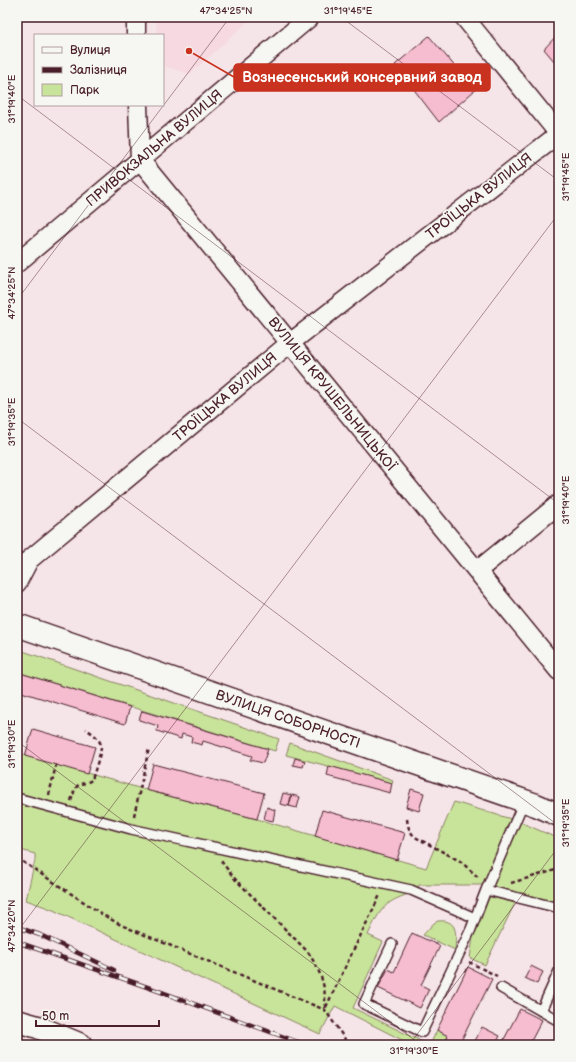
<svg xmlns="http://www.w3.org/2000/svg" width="576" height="1062" viewBox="0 0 576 1062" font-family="'Balsamiq Sans',sans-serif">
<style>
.built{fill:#f6d9e1}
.green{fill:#c8e39a;stroke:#898162}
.building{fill:#f6bdd0;stroke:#4a1f2b}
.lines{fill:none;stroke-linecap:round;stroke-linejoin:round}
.service-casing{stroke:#4a1f2b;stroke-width:12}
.minor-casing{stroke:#4a1f2b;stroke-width:21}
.tertiary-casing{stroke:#4a1f2b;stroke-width:25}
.secondary-casing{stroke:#4a1f2b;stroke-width:25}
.path{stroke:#4a1f2b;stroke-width:2.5;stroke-dasharray:4 3;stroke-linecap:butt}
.service{stroke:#f6f6f2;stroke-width:9}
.minor{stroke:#f6f6f2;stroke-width:18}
.tertiary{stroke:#f6f6f2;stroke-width:22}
.secondary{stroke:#f6f6f2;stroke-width:22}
.rail-casing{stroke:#4a1f2b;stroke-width:4.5}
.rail{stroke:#f6f6f2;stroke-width:3;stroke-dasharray:9;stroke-linecap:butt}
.ticks{fill:none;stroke:#4a1f2b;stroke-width:1;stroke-opacity:0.45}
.labels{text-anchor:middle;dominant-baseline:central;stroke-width:3.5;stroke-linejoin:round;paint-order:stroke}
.street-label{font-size:14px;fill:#4a1f2b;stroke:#f6f6f2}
.leader{fill:none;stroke:#c8321e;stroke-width:1.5}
.callout-dot{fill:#c8321e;stroke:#f6f6f2;stroke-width:1.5}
.callout{fill:#c8321e;stroke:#c8321e;stroke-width:1.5}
.callout-label{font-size:15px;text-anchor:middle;font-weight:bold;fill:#fff}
.neatline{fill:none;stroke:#4a1f2b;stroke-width:1.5}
.ticks-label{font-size:10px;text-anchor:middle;fill:#4a1f2b}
</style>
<rect width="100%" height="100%" fill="#f6e5e8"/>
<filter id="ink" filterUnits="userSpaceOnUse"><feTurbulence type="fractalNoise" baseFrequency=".025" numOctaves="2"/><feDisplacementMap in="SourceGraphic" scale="8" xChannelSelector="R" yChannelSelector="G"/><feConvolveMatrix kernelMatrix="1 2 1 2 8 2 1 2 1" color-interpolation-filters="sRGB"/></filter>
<g filter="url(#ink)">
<path class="built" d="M156 17H253L190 74 163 66V35H157Z"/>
<path class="green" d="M17 649 279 739 275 751 17 672Z
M290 743 393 780 392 783 286 755Z
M17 753 146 790 257 819 426 868 454 802 511 819 483 885H419L415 892C385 901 381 907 368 935L383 942 353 1008 429 1045H412L335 1006 320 1034 51 909 26 900 35 860V854L17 849Z
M520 822 559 839V904L492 886Z
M488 896 515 903 485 965 470 958 474 930Z
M438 921C459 919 456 935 455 950L423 935 434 923Z
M437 1030 448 1036 444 1045H430Z"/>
<path class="building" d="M559 33V67L544 49Z
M429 36 475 90 439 122 395 65Z
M17 175H20L19 199 17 198Z
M17 672 130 707 125 724 18 691 21 682 17 680Z
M142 711 268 749 263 763 250 760 252 756 203 741 202 745 191 742 192 737 182 734 181 739 157 731 158 726 139 720Z
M33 729 95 747 87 774 25 756Z
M295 758 305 761 303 767 293 765Z
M153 764 264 793 257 819 146 790Z
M329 766 392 783 390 793 327 776Z
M411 789 424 793 419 811 406 807Z
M283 793 291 795 289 806 280 804Z
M292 795 300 797 297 808 289 806Z
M267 807 275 810 273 821 264 819Z
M322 810 405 833 397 860 315 836Z
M412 933 440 946 421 985 429 989 420 1008 378 988 388 969 394 972Z
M531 966 543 972 537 984 525 978Z
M468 967 492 979 459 1045H444L448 1036 437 1030Z
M520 1009 542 1020 529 1045H501Z
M482 1027 500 1036 495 1045H478L474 1043Z"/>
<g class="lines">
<g class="service-casing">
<path id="service" d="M17 798 131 829 411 890 475 918
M486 890 559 908
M392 944 364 1004 422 1032 471 929 486 890 524 801
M501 988 559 1021
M541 1011 559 971"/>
</g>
<g class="minor-casing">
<path id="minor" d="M136 17V35
M464 17 559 134
M138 105 140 160 559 671
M17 263 310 17
M477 571 559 504
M17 583 29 560 290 343 559 134"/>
</g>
<g class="tertiary-casing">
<path id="tertiary" d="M17 1021 38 1027 81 1045"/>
</g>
<g class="secondary-casing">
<path id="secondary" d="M17 625 536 805 559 815"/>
</g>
<path class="path" d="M49 795 56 765
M71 801 75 789 79 784 86 783 92 780C94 772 102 751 101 745 99 738 92 733 86 729
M134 816 149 748
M407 819C408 827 409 831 415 837L460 861 479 878
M17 858 105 916 121 925 325 1010 349 1045
M221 861 235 879 308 952C321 973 326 984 325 1010
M511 883 559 869
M469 962 497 976
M326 1007 380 895"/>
<use href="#service" class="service"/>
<use href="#minor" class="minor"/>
<use href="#tertiary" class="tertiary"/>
<use href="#secondary" class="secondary"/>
<g class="rail-casing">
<path id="rail" d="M17 927 40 935 114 970
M17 942 153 989 306 1045"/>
</g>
<use href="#rail" class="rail"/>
</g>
</g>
<path class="ticks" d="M341 17 559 181M17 95 559 504M17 300 230 17M17 418 559 826M17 741 421 1045M17 932 559 213M409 1045 559 846"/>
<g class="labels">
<g class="street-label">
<text transform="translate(154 148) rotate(-40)">ПРИВОКЗАЛЬНА ВУЛИЦЯ</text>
<text transform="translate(479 196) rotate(-38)">ТРОЇЦЬКА ВУЛИЦЯ</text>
<text transform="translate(332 394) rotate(51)">ВУЛИЦЯ КРУШЕЛЬНИЦЬКОЇ</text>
<text transform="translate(225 397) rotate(-40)">ТРОЇЦЬКА ВУЛИЦЯ</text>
<text transform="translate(288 719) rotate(19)">ВУЛИЦЯ СОБОРНОСТІ</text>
</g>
</g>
<path class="leader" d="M189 51L234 77"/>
<circle class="callout-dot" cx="189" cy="51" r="4"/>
<rect class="callout" x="234" y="64" width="256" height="27" rx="4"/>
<g class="callout-label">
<text x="362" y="82">Вознесенський консервний завод</text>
</g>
<rect width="576" height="1062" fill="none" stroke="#f6f6f2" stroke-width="44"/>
<rect x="34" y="34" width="130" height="72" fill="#f6f6f2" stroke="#b1a0a2"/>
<rect x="42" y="47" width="20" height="6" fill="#f6f6f2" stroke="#b1a0a2"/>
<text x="70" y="54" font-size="12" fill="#4a1f2b">Вулиця</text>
<rect x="42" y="67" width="20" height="6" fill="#4a1f2b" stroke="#b1a0a2"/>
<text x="70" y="74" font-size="12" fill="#4a1f2b">Залізниця</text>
<rect x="42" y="84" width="20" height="12" fill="#c8e39a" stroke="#b1a0a2"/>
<text x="70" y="94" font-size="12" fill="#4a1f2b">Парк</text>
<path d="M36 1020v6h123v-6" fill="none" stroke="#4a1f2b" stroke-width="2"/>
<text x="42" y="1020" font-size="12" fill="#4a1f2b" stroke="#f6f6f2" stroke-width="3" paint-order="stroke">50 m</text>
<rect x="22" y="22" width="532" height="1018" class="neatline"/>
<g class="ticks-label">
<text x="226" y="14">47°34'25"N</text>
<text x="348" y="14">31°19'45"E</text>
<text transform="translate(11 99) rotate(-90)" y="4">31°19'40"E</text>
<text transform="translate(565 177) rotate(-90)" y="4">31°19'45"E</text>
<text transform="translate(11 293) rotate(-90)" y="4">47°34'25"N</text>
<text transform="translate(11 422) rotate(-90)" y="4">31°19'35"E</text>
<text transform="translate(565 500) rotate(-90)" y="4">31°19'40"E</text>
<text transform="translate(11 744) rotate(-90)" y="4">31°19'30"E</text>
<text transform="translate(565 823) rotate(-90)" y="4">31°19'35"E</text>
<text transform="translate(11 926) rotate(-90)" y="4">47°34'20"N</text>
<text x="414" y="1054">31°19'30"E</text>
</g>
</svg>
